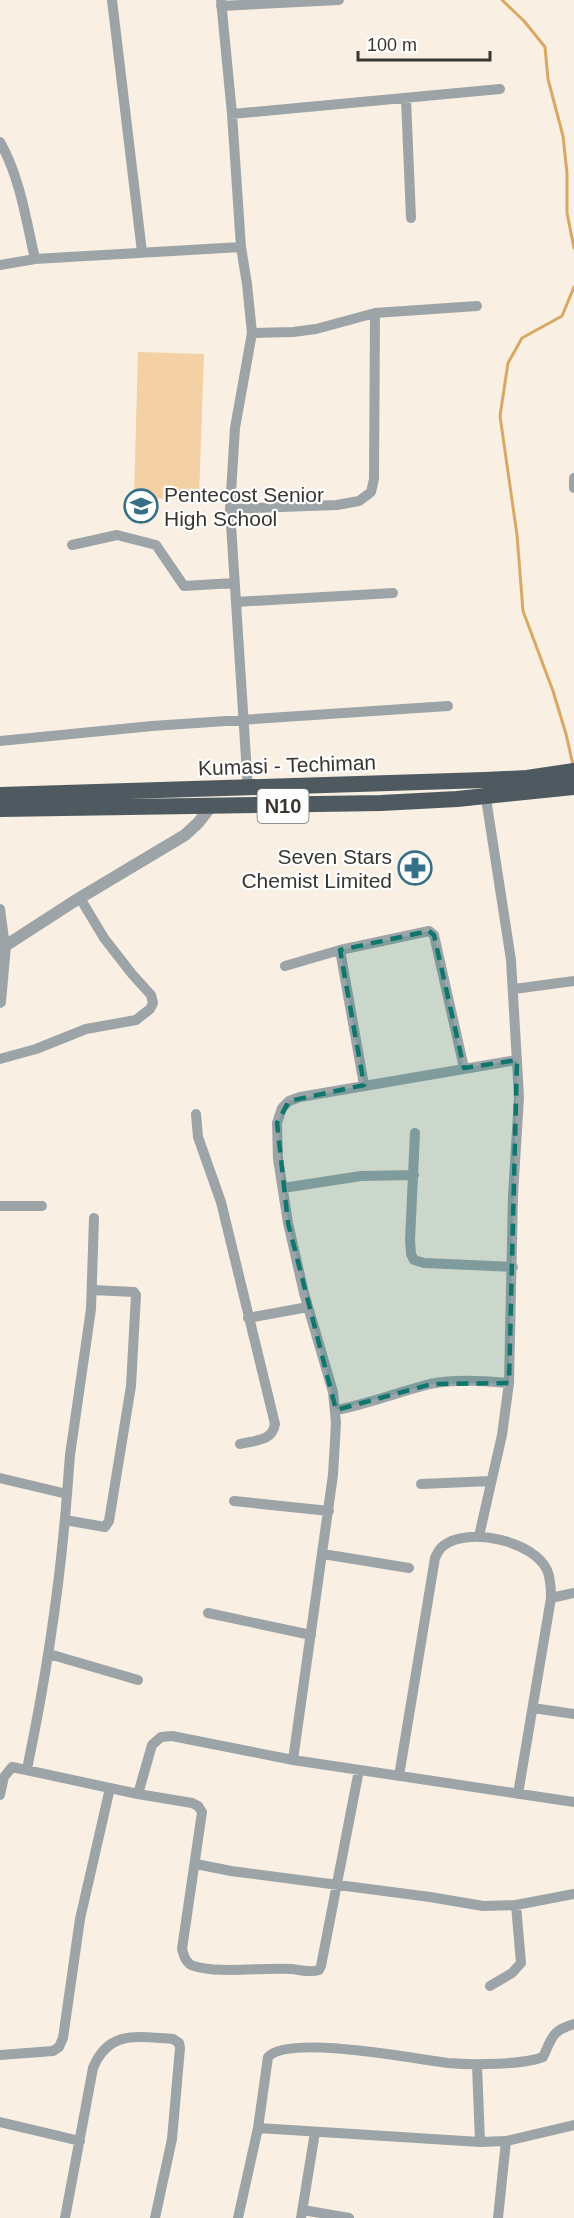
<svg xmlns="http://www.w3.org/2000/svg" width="574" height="2218" viewBox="0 0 574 2218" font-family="Arial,sans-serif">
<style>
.green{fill:#f3d1a4}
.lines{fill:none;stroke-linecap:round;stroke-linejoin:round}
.stream{stroke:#d8a865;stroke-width:3}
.minor{stroke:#9da4a7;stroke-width:10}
.tertiary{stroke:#9da4a7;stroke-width:12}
.trunk{stroke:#4e5a60;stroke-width:16}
.marked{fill:#0f766e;fill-opacity:0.2;stroke:#0f766e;stroke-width:4.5;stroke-dasharray:12 8;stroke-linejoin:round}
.labels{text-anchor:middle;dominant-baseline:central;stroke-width:4.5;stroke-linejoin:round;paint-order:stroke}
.shield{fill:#fefefe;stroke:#74726e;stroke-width:1.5}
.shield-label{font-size:20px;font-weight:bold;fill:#393631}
.poi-label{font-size:21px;fill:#393631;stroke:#fefefe;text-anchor:start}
.street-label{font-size:21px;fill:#393631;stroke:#fefefe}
</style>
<rect width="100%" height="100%" fill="#f9efe2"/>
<path class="green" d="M138 352 204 354 199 499 134 498Z"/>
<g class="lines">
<path class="stream" d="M502 0 524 21 545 47 548 79 563 136 567 173V213L574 248
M573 765 566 734 553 691 523 611 517 535 500 416 508 363 522 338 562 316 574 287"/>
<path class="minor" d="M112 0 142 252
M221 0 232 114 241 247 247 284 252 333 235 428 230 509 248 789
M221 6 339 0
M406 99 411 218
M232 114 500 89
M0 142C20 177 26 220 35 259
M0 265 35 259 241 247
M252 333 293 332 316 329 375 313 477 306
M574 478V488
M230 509 337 505 359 501 371 492 374 479 375 313
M72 545 117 535 156 545 184 586 234 583
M236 602 393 593
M0 741 152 726 448 706
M0 909 5 946 0 949
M340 950 364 1085
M285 966 340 950 429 931 434 935 464 1068
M514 989 574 981
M0 1059 36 1049 86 1029 136 1020 150 1009 153 1003 151 995 132 974 104 938 80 898
M196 1114 198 1137 221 1202 275 1424C272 1442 255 1440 240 1444
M415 1133 410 1240 411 1254 414 1260 424 1263 513 1267
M283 1188 361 1176 414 1175
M0 1206H42
M248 1318 308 1307
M336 1410C368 1404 398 1392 430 1384 456 1379 482 1381 509 1383
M0 1478 67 1494C60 1587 46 1678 27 1769
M421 1484 491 1481
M67 1494 70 1455 91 1309 94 1218
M234 1501 329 1511
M65 1520 105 1527 109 1521 131 1386 136 1295 134 1292 92 1290
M479 1536 502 1435 509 1383 513 1195 519 1097 511 960 485 792
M323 1554 409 1568
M551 1598 574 1593
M208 1613 311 1635
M49 1654 138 1680
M533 1708 574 1714
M293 1760 333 1475 336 1423 333 1392 304 1293 288 1223 278 1159 277 1123 282 1108 289 1101 300 1097 517 1060
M399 1776 435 1558C437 1554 439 1549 443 1546 468 1526 534 1541 547 1570 551 1579 551 1589 551 1598L518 1794
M138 1794 192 1803 198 1806 202 1812 182 1949C184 1956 186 1964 194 1966 218 1974 264 1967 292 1969 301 1970 310 1973 319 1970L321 1966 359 1770
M0 1795 4 1777 12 1767 138 1794 152 1745 161 1737 172 1736 293 1760 574 1802
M196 1864 231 1871 430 1897 483 1906 516 1905 574 1894
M490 1986 512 1973 521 1963 516 1905
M0 2055 53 2051 59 2047 63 2038 80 1919 110 1788
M477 2065 480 2142
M0 2122 80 2141
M258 2128 480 2142 506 2141 574 2125
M303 2210 349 2218
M65 2218 93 2068C109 2029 138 2037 173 2039L179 2043 180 2048 172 2139 155 2218
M238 2218 258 2128 268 2057C289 2034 415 2059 448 2063 471 2065 523 2065 543 2057 552 2038 552 2030 574 2024
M301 2218 315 2132
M498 2218 506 2141"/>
<path class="tertiary" d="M0 1002 5 946 73 902 185 835 198 823 212 805"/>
<path class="trunk" d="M0 795 485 780 527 778 574 771
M0 809 381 803 457 799 574 787"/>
</g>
<path class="marked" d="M429 931 434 935 464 1068 517 1060 509 1383 432 1384 336 1410 288 1223 277 1123 289 1101 364 1085 340 950Z"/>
<defs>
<g id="school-ring" transform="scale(1.725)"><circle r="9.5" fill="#fefefe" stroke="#357088" stroke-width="1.5"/><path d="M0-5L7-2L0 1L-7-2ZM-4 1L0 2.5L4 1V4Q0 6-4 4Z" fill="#357088"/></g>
<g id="pharmacy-ring" transform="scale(1.725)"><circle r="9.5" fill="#fefefe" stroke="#357088" stroke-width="1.5"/><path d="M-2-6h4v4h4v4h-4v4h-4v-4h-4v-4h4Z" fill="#357088"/></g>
</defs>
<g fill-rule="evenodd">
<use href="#school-ring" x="141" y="506"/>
<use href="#pharmacy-ring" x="415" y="868"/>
</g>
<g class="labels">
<rect class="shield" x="257.5" y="789" width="51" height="34" rx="4.5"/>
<g class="shield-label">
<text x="283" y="806">N10</text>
</g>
<g class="poi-label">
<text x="164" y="494">Pentecost Senior<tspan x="164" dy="24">High School</tspan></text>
<text x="392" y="856" text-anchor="end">Seven Stars<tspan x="392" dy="24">Chemist Limited</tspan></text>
</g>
<g class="street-label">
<text transform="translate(287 765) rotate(-2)">Kumasi - Techiman</text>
</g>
</g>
<path d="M358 51v9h132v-9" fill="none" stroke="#393631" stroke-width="3"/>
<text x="367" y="51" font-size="18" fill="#393631" stroke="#fefefe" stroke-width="4.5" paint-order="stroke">100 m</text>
</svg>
